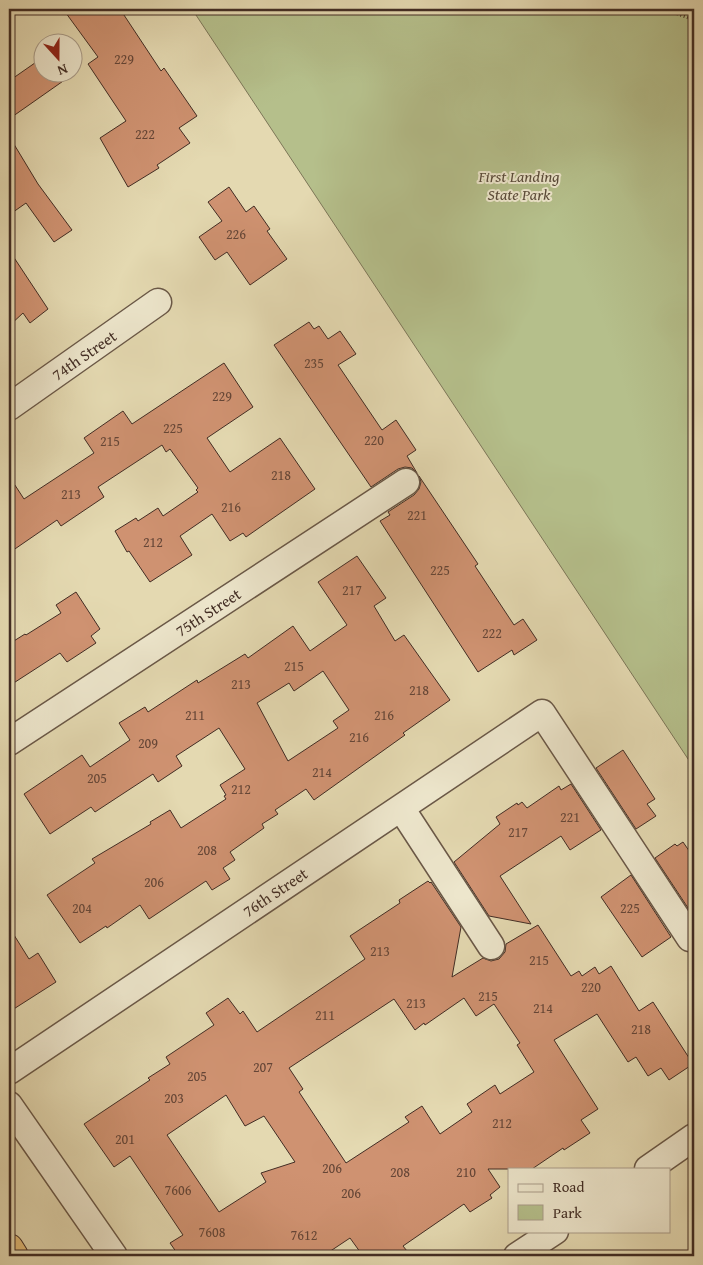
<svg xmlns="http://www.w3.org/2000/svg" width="703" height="1265" viewBox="0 0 703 1265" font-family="'Gentium Book Plus',serif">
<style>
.green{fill:#b5bf8b;stroke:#7c7658}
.building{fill:#cf9271;stroke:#422d24;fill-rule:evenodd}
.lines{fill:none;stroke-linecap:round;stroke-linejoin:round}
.minor-casing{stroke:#6a5847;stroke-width:29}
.highway-casing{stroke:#422d24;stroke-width:30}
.path{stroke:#422d24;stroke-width:3;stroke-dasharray:1 2.5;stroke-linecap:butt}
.minor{stroke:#ede6cc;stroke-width:26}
.highway{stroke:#e2bc78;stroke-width:28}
.labels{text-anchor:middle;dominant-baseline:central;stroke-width:4;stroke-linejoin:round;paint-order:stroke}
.number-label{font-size:14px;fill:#654637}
.park-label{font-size:16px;font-style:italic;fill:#594a39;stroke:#ede6cc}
.street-label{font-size:16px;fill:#422d24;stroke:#ede6cc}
</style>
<rect width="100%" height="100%" fill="#e4d9b1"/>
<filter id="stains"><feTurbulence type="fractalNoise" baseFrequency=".004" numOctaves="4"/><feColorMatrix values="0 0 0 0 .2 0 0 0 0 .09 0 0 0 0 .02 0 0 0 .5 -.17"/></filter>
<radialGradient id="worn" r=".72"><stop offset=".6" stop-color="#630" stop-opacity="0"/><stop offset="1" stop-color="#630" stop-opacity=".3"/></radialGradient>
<path class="green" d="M192 9H694V768Z"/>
<path class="building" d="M63 9H120L161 71 164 68 197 116 179 128 190 143 157 165 159 168 128 187 100 138 126 121 88 64 98 57Z
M42 58V72H76L9 119V81Z
M9 136 38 184 72 230 54 242 26 203 9 215Z
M229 187 246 212 254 206 270 229 267 231 287 259 250 285 227 252 215 260 199 237 222 221 208 202Z
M9 250 48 309 30 323 23 313 9 326Z
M309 322 314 329 319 326 328 339 340 331 356 354 338 365 382 430 396 420 416 450 407 456 417 473 412 468 405 467 398 469 371 487 274 345Z
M224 363 253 407 207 438 230 472 280 438 315 489 246 537 243 533 230 541 212 514 180 536 192 555 150 582 129 551 127 552 115 531 136 518 138 521 158 508 163 516 198 492 196 490 198 488 170 449 166 452 162 445 98 487 104 497 61 526 57 520 9 553V476L24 499 94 453 84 438 123 411 132 424Z
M419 476 478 564 475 566 514 625 523 619 537 640 514 655 512 650 478 672 380 521 390 515 388 512 414 495 419 489 421 482Z
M357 556 386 598 374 606 395 641 404 635 450 700 403 733 405 735 314 800 306 789 275 810 278 814 262 824 264 828 230 852 235 860 223 868 230 879 212 890 206 881 149 919 140 905 107 928 106 926 80 943 47 895 95 863 92 859 151 824 150 822 170 810 181 828 226 799 224 796 226 795 220 785 245 769 219 728 176 756 182 766 158 782 153 774 95 812 91 807 50 834 24 794 82 755 90 767 130 740 119 723 145 707 148 712 197 680 198 683 245 654 248 658 293 626 310 651 347 625 318 582ZM323 671 349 710 333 721 338 728 288 761 257 703 289 683 294 691Z
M76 592 100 629 91 636 96 643 67 662 60 653 9 686V644L25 634 26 635 61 613 56 605Z
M623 750 655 799 647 804 656 816 636 829 596 768Z
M571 784 601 830 570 850 561 836 500 876 531 924 489 916 454 862 500 824 496 817 517 803 518 805 522 802 527 808 559 786 561 790Z
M683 842 694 858V917L655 858 675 844 677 846Z
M631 875 671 937 642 957 601 897Z
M428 881 430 883 431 882 461 927 452 977 483 958 491 961 499 959 505 952 506 944 538 925 571 976 579 971 582 976 595 967 599 974 611 966 639 1011 653 1002 693 1064 669 1080 661 1068 648 1076 636 1057 628 1062 597 1014 554 1040 598 1109 581 1120 590 1133 564 1150 563 1148 532 1169H488L500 1187 490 1195 492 1198 470 1212 464 1204 403 1246 411 1256H363L350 1238 323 1256H179L170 1243 183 1235 130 1156 114 1167 84 1124 150 1080 148 1078 170 1064 166 1057 214 1025 206 1013 228 998 240 1014 243 1011 257 1032 365 959 350 936 400 903 399 900ZM464 998 476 1016 494 1004 520 1043 517 1045 534 1072 500 1094 495 1085 467 1104 472 1112 440 1134 422 1106 405 1117 409 1122 346 1163 299 1092 303 1089 289 1068 394 999 415 1030 424 1023 425 1025ZM226 1095 245 1126 264 1116 295 1162 261 1173 266 1182 219 1212 167 1135Z
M9 927 29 959 38 953 56 982 9 1012Z"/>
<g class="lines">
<g class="minor-casing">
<path id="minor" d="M9 407 158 302
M9 742 406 482
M401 808 491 946
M9 1071 542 713 690 938
M9 1105 114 1256
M648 1169 694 1137
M517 1256 555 1231"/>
</g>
<g class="highway-casing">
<path id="highway" d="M9 1248 14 1256"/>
</g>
<path class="path" d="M664 9 694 20"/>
<use href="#minor" class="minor"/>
<use href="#highway" class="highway"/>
</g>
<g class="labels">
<g class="number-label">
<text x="124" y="59">229</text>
<text x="145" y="134">222</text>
<text x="236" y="234">226</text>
<text x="314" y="363">235</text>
<text x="222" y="396">229</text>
<text x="173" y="428">225</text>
<text x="374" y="440">220</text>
<text x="110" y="441">215</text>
<text x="281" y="475">218</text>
<text x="71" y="494">213</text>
<text x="231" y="507">216</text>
<text x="417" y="515">221</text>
<text x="153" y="542">212</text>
<text x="440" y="570">225</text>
<text x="352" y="590">217</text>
<text x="492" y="633">222</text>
<text x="294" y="666">215</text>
<text x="241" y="684">213</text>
<text x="419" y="690">218</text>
<text x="195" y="715">211</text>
<text x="384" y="715">216</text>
<text x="359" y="737">216</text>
<text x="148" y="743">209</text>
<text x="322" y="772">214</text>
<text x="97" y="778">205</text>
<text x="241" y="789">212</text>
<text x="570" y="817">221</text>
<text x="518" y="832">217</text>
<text x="207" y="850">208</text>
<text x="154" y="882">206</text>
<text x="82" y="908">204</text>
<text x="630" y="908">225</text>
<text x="380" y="951">213</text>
<text x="539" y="960">215</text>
<text x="591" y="987">220</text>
<text x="488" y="996">215</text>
<text x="416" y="1003">213</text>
<text x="543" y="1008">214</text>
<text x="325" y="1015">211</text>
<text x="641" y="1029">218</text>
<text x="263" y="1067">207</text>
<text x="197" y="1076">205</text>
<text x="174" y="1098">203</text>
<text x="502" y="1123">212</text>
<text x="125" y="1139">201</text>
<text x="332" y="1168">206</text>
<text x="400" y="1172">208</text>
<text x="466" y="1172">210</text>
<text x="178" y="1190">7606</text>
<text x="351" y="1193">206</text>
<text x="212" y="1232">7608</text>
<text x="304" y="1235">7612</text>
</g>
<g class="park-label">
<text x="519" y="176">First Landing<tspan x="519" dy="18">State Park</tspan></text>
</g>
<g class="street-label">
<text transform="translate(84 355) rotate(-35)">74th Street</text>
<text transform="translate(208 612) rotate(-33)">75th Street</text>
<text transform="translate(275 892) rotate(-34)">76th Street</text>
</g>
</g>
<rect width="703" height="1265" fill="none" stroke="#e4d9b1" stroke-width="30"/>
<rect x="10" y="10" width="683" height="1245" fill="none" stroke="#422d24" stroke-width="2.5"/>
<rect x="15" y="15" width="673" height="1235" fill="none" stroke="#422d24"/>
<rect x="508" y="1168" width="162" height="65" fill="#ede6cc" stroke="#a99c89"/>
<rect x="518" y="1184" width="25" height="8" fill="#ede6cc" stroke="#a99c89"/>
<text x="553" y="1192" font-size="15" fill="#422d24">Road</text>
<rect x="518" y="1205" width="25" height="15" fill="#b5bf8b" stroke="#a99c89"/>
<text x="553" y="1218" font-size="15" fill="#422d24">Park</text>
<g transform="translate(58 58) rotate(159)"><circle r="24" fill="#ede6cc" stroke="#a99c89"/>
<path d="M0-4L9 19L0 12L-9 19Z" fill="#8f2418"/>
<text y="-8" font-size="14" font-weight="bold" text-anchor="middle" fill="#422d24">N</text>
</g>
<rect width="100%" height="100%" filter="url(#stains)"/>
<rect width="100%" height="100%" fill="url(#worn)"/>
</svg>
